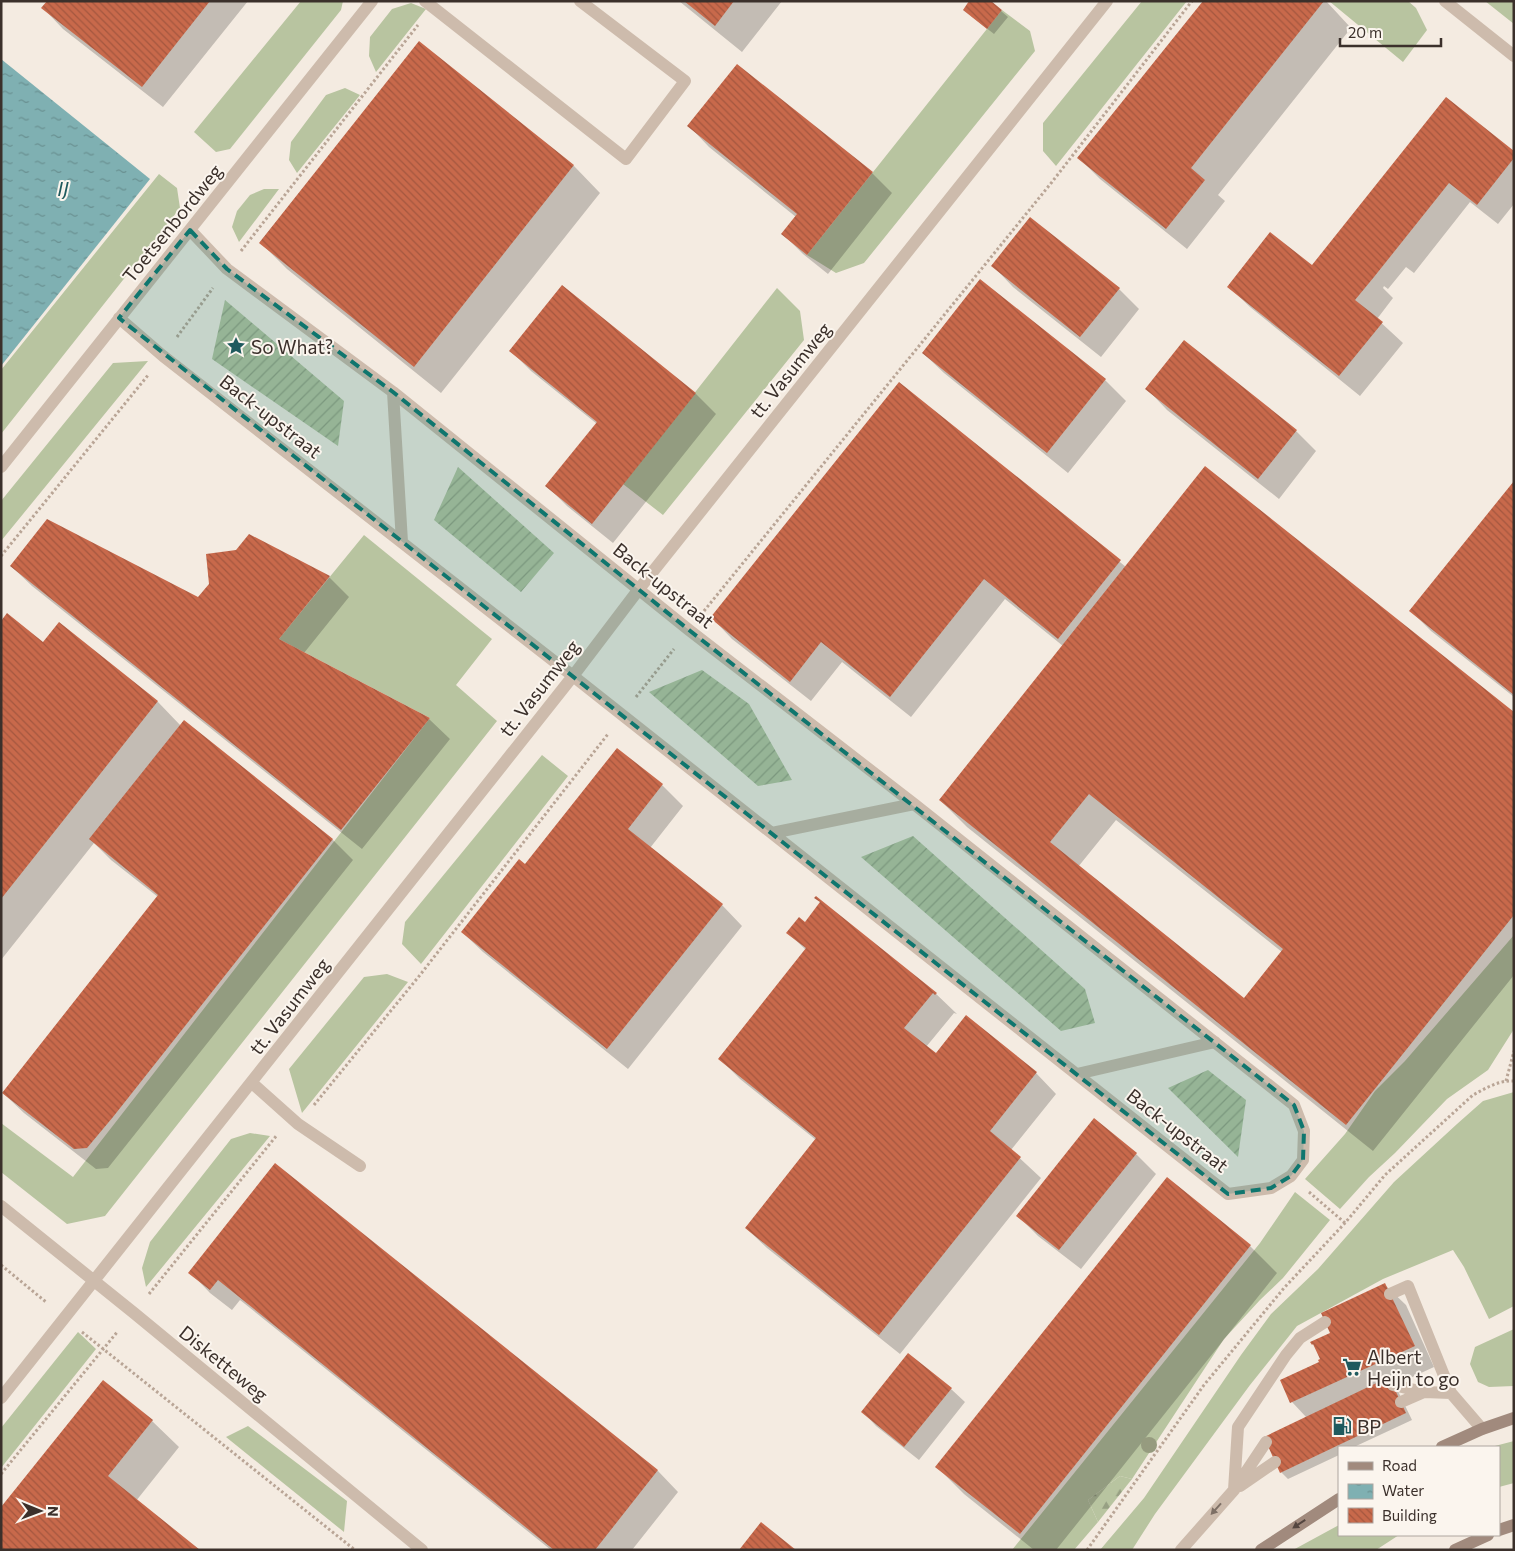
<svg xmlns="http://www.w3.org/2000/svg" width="1515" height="1551" viewBox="0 0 1515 1551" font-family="Commissioner,sans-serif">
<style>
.grass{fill:#b8c4a0}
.forest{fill:url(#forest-firs)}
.garden{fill:url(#garden-furrows)}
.water{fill:url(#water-ripples)}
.shadow{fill:#0003;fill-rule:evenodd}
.building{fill:url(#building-back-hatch);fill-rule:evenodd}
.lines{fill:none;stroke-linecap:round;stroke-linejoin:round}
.path{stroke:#b9a596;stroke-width:3;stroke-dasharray:2.5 2.5;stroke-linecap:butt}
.lane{stroke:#cdbbac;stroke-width:12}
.street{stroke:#cdbbac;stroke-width:12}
.secondary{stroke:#a18a7d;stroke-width:12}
.tree{fill:#969b7f}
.oneway{fill:#7d6f65}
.oneway2{fill:#544640}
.marked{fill:#0f766e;fill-opacity:0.2;stroke:#0f766e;stroke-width:4;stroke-dasharray:10 6;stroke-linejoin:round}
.labels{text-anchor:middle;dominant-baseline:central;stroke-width:4;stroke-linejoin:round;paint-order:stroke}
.street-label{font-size:19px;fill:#3b302b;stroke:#fbf5ee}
.poi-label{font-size:19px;fill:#3b302b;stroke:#fbf5ee;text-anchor:start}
.water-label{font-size:20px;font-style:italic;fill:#1f5a5e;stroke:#fbf5ee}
</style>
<defs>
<pattern id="forest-firs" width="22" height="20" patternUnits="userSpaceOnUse" patternTransform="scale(1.25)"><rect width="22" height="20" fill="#b8c4a0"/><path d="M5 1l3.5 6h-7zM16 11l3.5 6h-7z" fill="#97a083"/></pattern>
<pattern id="garden-furrows" width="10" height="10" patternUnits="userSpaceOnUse" patternTransform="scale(1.25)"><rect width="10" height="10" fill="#b8c4a0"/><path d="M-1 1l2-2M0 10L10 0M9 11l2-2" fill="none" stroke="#97a083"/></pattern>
<pattern id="water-ripples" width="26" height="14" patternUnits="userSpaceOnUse" patternTransform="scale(1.25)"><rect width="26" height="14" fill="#7fb0b2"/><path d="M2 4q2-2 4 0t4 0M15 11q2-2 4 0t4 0" fill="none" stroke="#699091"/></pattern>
<pattern id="building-back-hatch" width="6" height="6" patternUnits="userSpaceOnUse" patternTransform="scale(1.25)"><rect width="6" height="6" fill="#c8694b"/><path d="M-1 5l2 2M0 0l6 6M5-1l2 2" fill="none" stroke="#a4573f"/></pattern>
</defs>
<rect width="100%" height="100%" fill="#f4ebe1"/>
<path class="grass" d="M301 1H343L341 10 230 149 216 152 194 132Z
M1142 1H1187L1056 166 1043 151V123Z
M1329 1H1408L1416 8 1427 30 1403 62Z
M1485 1H1514V24Z
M411 3 426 9 376 72 369 56 370 37 392 9Z
M1002 10 1030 31 1035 51 864 263 836 273 807 255Z
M345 88 360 95 297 173 289 160 291 142 326 95Z
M159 174 177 188 180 208 1 434V370Z
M264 189H279L239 242 232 227 237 211 250 195Z
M777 288 800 311 804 340 663 515 623 484Z
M148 361 1 541V501L113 363Z
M364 535 492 639 456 685 497 721 105 1216 67 1224 1 1172V1123L73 1177 430 718 279 639Z
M542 755 568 776 421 964 402 944 405 922Z
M1514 935V1029L1488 1070 1447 1099 1395 1153 1369 1177 1340 1209 1305 1179 1345 1134 1375 1091 1405 1061Z
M387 974 408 982 302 1113 289 1069 364 977Z
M1514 1092V1306L1489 1319 1464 1267 1453 1250 1383 1279 1297 1326 1250 1385 1155 1514 1132 1550H1100L1144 1498 1241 1355 1271 1314 1318 1269 1394 1182 1457 1124 1483 1101Z
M250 1133 270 1136 146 1287 142 1268 150 1242 231 1139Z
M1295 1192 1330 1220 1283 1278 1260 1300 1224 1339 1132 1479 1120 1476 1088 1500 1098 1522 1074 1550H1012L1260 1243Z
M1514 1329V1386L1489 1387 1478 1382 1470 1364 1475 1347Z
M78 1332 96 1349 1 1468V1428Z
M248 1426 347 1501 344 1532 226 1437Z
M1514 1441V1483L1499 1487V1447H1491Z
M1339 1525V1535H1399L1376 1550H1293Z"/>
<path class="forest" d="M1120 1476 1132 1479 1098 1522 1088 1500Z"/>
<path class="garden" d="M225 300 344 401 338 446 212 359Z
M458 467 554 553 521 592 434 520Z
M702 670 749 704 792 780 758 786 649 692Z
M913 836 1085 989 1095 1023 1061 1031 861 857Z
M1208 1070 1246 1100 1238 1157 1168 1088Z"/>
<path class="water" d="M1 59 150 179 1 366Z"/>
<path class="shadow" d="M48 1H248L163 107 63 29 43 8Z
M679 1H782L742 52Z
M1204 1H1326L1351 28 1218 195 1225 201 1187 249 1100 179 1079 158Z
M1001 11 1008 17 994 34 971 16Z
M420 43 574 166 600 193 441 393 287 269 260 242Z
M1447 99 1514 152V204L1498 224 1470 202 1414 273 1406 267 1388 289 1384 286 1383 288 1393 298 1377 319 1403 343 1360 396 1250 307 1229 287 1312 267Z
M689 126 872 173 892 193 828 274 803 254 783 234 796 217 709 147Z
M993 266 1119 289 1139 309 1101 357 1013 287Z
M981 281 1105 380 1126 401 1068 473 944 373 923 353Z
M562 287 696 394 716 414 613 543 567 506 547 486 597 424 531 371 511 351Z
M900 384 1126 567 1514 714V975L1373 1151 967 827 940 800 1063 646 1005 599 911 717 842 662 811 701 732 639 712 618ZM1116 820 1282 952 1244 999 1078 867Z
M1147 389 1296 431 1316 451 1279 499 1167 410Z
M1514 483V697L1431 631 1411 611Z
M11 566 199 599 329 577 349 597 304 653 429 719 450 739 362 849 32 586Z
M1 623 43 643 59 624 158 702 181 726 184 722 333 840 353 860 108 1168 96 1169 24 1113 3 1093 158 897 111 860 94 843 1 960Z
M617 750 662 785 683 806 650 848 722 905 742 926 628 1069 483 952 462 932 525 866Z
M805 923 933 991 957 1014 954 1013 926 1047 936 1055 966 1017 1036 1073 1056 1094 1011 1150 1041 1178 900 1354 767 1248 746 1228 816 1140 740 1079 720 1059 806 950 788 933Z
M1136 1154 1156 1174 1081 1269 1038 1236 1018 1216Z
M275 1165 658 1471 678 1492 632 1550H551L240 1300 232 1310 210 1293 190 1272Z
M1250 1246 1277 1273 1056 1550H1034L964 1494 937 1467Z
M1385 1285 1406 1305 1434 1367 1395 1385 1412 1420 1354 1447H1339V1455L1288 1479 1281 1472 1307 1418 1292 1402 1281 1381 1321 1362 1322 1360 1317 1348 1312 1343 1332 1333Z
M951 1389 965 1402 919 1460 876 1426 863 1412Z
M152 1421 179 1447 136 1501 1 1550Z"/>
<path class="building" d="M47 1H210L142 87 41 8Z
M684 1H734L715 26Z
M969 1H991L1002 10 987 29 963 10Z
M1203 1H1324L1191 168 1205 180 1166 229 1077 158Z
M419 41 574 165 414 367 259 243Z
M737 64 873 172 807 255 781 234 797 214 687 126Z
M1446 97 1514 151V158L1477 205 1449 183 1374 277 1355 300 1383 322 1339 376 1227 287 1270 232 1312 265Z
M1030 217 1120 288 1080 337 991 266Z
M980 279 1106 379 1047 453 922 353Z
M562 285 696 393 592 524 545 486 597 422 509 351Z
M1184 340 1297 430 1258 479 1145 389Z
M899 382 1121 560 1058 639 984 579 890 697 821 642 790 682 710 618Z
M1205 466 1514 712V915L1346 1125 939 800ZM1089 794 1283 949 1244 998 1050 842Z
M1514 481V695L1409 611Z
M47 519 198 597 209 584 206 554 236 550 249 534 330 576 279 639 430 718 341 830 10 566Z
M7 613 43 642 59 622 158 701 1 899V621Z
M184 720 333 839 113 1117 87 1148 74 1149 2 1093 158 895 89 839Z
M617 748 663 784 628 829 723 904 607 1049 461 932 519 859 525 864Z
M816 896 937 993 935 995 933 993 904 1028 936 1053 966 1015 1037 1072 990 1131 1021 1157 879 1335 745 1228 816 1138 718 1059 806 948 786 933 799 917 805 922 820 902 814 898Z
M1094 1118 1137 1153 1059 1250 1016 1216Z
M275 1163 658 1470 595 1550H554L218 1280 210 1290 188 1273Z
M1167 1177 1251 1245 1020 1534 935 1467Z
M1385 1283 1415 1346 1290 1403 1280 1380 1319 1362 1318 1360 1320 1359 1313 1344 1312 1345 1310 1342 1330 1333 1321 1313Z
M908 1353 952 1388 904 1447 861 1412Z
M1389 1377 1406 1413 1280 1473 1264 1437Z
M103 1380 153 1420 108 1476 200 1550H1V1507Z
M761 1522 796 1550H739Z"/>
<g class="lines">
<path class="path" d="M241 251 418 25
M177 337 213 288
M1 556 149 374
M704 611 1052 182 1192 1
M636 697 674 649
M1506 1081 1514 1051
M314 1105 420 975 608 734
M1309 1192 1345 1223
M1 1265 46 1302
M149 1294 277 1135
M82 1332 355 1550
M1 1474 118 1331
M1087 1550 1204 1385 1284 1288 1345 1223 1385 1175 1473 1095C1486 1088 1499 1080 1514 1081"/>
<path class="lane" d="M425 1 626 159 685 81 580 1
M252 1083 298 1124 360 1166
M1390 1294 1408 1286 1451 1393
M1393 1385 1424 1392 1451 1393 1482 1429
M1401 1402 1424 1392
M1240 1486 1275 1462
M1234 1490 1238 1427 1286 1355 1300 1338 1325 1322
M1181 1550 1234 1490 1266 1442"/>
<path class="street" d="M1445 1 1514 56
M119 318 163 356 573 676 1228 1194 1271 1188 1291 1176 1303 1160 1304 1131 1294 1105 914 804 689 630 393 392 227 269 190 230
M393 392 402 542
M1 467 372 1
M772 833 914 804
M1077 1074 1215 1042
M1 1206 134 1313 422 1550
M1 1398 573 676 639 589 1107 1"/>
<path class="secondary" d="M1442 1447 1482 1429 1514 1418
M1499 1530 1514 1525
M1261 1550 1339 1499
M1455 1550 1488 1535"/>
</g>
<circle class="tree" cx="1149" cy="1445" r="8"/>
<defs><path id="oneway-solid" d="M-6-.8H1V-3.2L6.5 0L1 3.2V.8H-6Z" transform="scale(1.25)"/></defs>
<use class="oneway" href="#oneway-solid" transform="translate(1216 1509) rotate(132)"/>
<use class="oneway2" href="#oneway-solid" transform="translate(1299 1524) rotate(147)"/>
<path class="marked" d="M190 230 227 269 393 392 689 630 1294 1105 1304 1131 1303 1160 1291 1176 1271 1188 1228 1194 119 318Z"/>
<defs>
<g id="sight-bare" transform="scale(1.5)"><path d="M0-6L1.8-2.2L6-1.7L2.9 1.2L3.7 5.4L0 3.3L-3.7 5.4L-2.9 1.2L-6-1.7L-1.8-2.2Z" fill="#1f5a5e" stroke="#fbf5ee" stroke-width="2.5" paint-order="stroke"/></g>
<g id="supermarket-bare" transform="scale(1.5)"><path d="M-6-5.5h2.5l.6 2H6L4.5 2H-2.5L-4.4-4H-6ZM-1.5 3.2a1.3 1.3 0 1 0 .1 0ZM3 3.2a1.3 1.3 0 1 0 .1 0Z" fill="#1f5a5e" stroke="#fbf5ee" stroke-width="2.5" paint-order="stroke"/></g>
<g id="fuel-bare" transform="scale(1.5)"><path d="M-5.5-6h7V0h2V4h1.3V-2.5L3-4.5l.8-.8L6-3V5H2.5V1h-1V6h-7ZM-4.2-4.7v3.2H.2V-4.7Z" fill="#1f5a5e" stroke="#fbf5ee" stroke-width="2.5" paint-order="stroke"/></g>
</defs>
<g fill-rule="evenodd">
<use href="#sight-bare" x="236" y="346"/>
<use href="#supermarket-bare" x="1352" y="1367"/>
<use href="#fuel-bare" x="1342" y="1426"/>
</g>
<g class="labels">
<g class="street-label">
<text transform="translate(172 223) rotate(-51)">Toetsenbordweg</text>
<text transform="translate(790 370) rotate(-51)">tt. Vasumweg</text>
<text transform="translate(271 416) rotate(38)">Back-upstraat</text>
<text transform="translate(664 585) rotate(39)">Back-upstraat</text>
<text transform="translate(539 688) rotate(-52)">tt. Vasumweg</text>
<text transform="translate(289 1006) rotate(-52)">tt. Vasumweg</text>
<text transform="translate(1178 1130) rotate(38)">Back-upstraat</text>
<text transform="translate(224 1363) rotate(39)">Disketteweg</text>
</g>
<g class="poi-label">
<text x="251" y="346">So What?</text>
<text x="1367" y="1356">Albert<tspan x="1367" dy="22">Heijn to go</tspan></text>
<text x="1357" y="1426">BP</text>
</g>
<g class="water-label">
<text x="63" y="188">IJ</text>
</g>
</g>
<rect width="1515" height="1551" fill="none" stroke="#3b302b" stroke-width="5"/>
<rect x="1338" y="1446" width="162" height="90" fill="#fbf5ee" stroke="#aea6a0"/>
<rect x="1348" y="1462" width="25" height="8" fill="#a18a7d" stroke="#aea6a0"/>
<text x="1382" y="1471" font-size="15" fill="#3b302b">Road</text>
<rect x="1348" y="1484" width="25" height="15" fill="url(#water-ripples)" stroke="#aea6a0"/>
<text x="1382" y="1496" font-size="15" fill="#3b302b">Water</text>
<rect x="1348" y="1508" width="25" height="15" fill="url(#building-back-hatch)" stroke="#aea6a0"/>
<text x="1382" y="1521" font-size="15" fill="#3b302b">Building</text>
<g transform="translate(40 1511) rotate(91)" stroke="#fbf5ee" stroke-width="4" paint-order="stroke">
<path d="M0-4L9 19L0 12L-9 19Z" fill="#3b302b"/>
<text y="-8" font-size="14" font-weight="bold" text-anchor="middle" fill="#3b302b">N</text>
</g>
<path d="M1340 38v8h101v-8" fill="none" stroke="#3b302b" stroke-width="2.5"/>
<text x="1348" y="38" font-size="15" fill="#3b302b" stroke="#fbf5ee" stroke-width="4" paint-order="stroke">20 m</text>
</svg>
